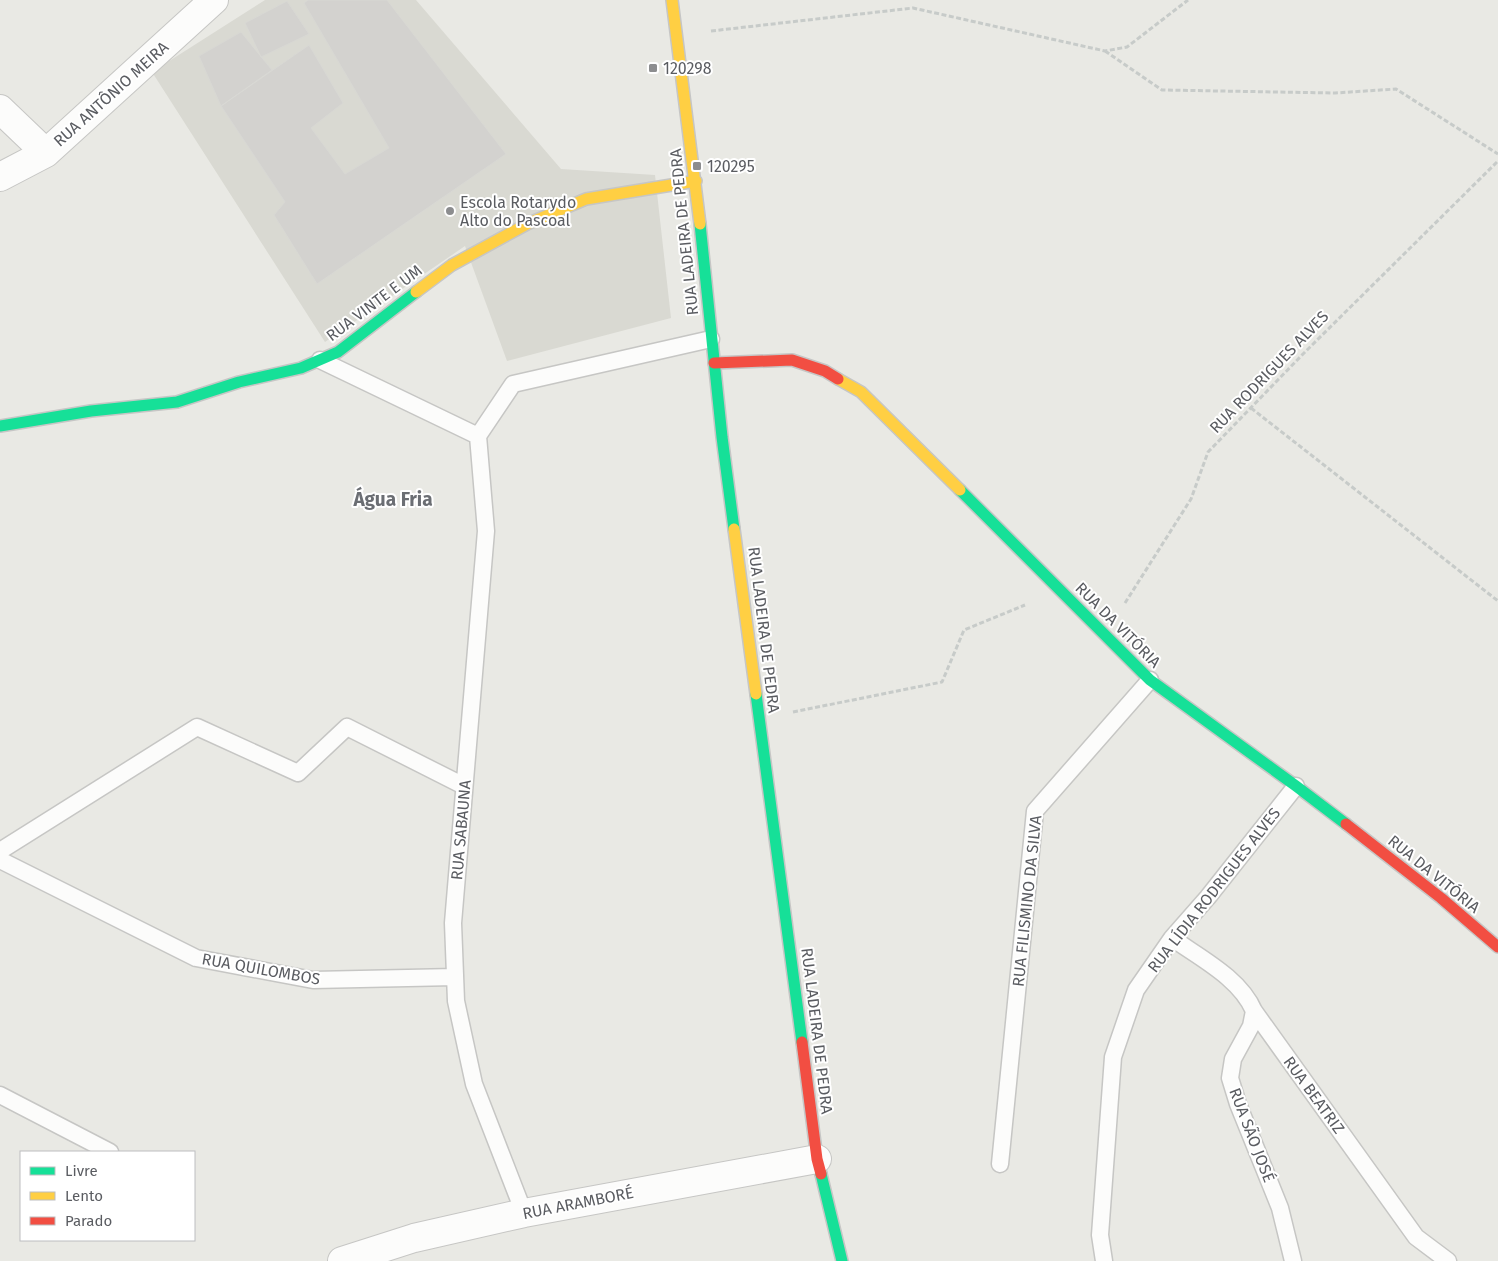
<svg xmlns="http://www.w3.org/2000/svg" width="1498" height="1261" viewBox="0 0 1498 1261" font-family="'Fira Sans',sans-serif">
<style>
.education{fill:#d9d9d2}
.building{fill:#d3d2cf;stroke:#d8d8d4}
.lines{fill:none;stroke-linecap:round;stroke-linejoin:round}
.lane-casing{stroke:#c6c6c4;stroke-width:19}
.street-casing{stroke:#c6c6c4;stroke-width:30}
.fast-casing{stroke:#c6c6c5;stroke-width:14}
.slow-casing{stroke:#c6c6c5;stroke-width:14}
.jam-casing{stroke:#c6c6c5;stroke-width:14}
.path{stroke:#c7cbc9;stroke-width:3;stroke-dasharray:5 2.5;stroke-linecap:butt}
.lane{stroke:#fcfcfb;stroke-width:16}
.street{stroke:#fcfcfb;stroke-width:28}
.fast{stroke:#16e098;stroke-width:11}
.slow{stroke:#ffcf43;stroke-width:11}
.jam{stroke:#f24e42;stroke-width:11}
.poi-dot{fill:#8c8d8f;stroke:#fff;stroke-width:2}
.labels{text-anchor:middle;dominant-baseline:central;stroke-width:4;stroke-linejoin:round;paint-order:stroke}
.poi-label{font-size:16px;fill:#5a5c61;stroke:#fff;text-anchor:start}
.street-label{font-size:16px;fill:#5a5c61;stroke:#fff}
.quarter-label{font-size:19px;font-weight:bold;fill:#6b6e73;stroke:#fff}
</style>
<rect width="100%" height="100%" fill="#e9e9e4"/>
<path class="education" d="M265 0H416L561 169 655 175 671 318 507 361 465 246 325 342 152 72Z"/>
<path class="building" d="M308 0H387L506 154 317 284 274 215 285 202 221 106 309 45 343 103 311 128 345 174 389 148 304 3Z
M287 1 309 34 261 57 245 23Z
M241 32 272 70 221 106 199 56Z"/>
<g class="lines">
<g class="lane-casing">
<path id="lane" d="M320 360 478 436 513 384 711 339
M478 436 486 531 453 923 456 1001 474 1084 524 1213
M0 851 197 727 298 773 347 727 464 786
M0 860 196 958 313 980 455 977
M1172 938C1200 958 1240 978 1254 1011L1416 1237 1448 1261
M1254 1011 1251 1026 1233 1059 1230 1078 1238 1104 1280 1208 1293 1261
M0 1095 110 1152
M1000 1164 1035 811 1150 680
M1104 1261 1100 1235 1113 1057 1136 990 1172 938 1208 897 1296 786"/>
</g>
<g class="street-casing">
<path id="street" d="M0 109 46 153
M0 177 46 153 214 0
M342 1261 414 1238 524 1213 817 1159"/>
</g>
<g class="fast-casing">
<path id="fast" d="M700 224 722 437 734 529
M0 426 91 411 177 402 239 382 301 368 338 352 416 292
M960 490 1150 680 1296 786 1346 824
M756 694 802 1042
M821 1174 842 1261"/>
</g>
<g class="slow-casing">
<path id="slow" d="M672 0 700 224
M416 292 452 265 527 224 586 199 696 181
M838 379 861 392 960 490
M734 529 756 694"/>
</g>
<g class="jam-casing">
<path id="jam" d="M714 363 792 360 825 371 838 379
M1346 824 1441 898 1498 947
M802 1042 817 1159 821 1174"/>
</g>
<path class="path" d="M711 31 913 8 1105 51 1127 47 1188 0
M1105 51 1162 90 1335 93 1396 89 1498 154
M1251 408 1498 601
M1125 603 1191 499 1208 452 1303 354 1498 161
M793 712 942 682 964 630 1025 605"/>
<use href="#lane" class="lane"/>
<use href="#street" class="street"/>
<use href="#fast" class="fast"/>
<use href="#slow" class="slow"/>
<use href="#jam" class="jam"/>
</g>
<g class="poi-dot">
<rect x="648" y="63" width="10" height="10" rx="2.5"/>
<rect x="692" y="161" width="10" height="10" rx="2.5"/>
<circle cx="450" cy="211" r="5"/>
</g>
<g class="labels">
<g class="poi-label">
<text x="663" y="68">120298</text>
<text x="707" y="166">120295</text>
<text x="460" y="202">Escola Rotarydo<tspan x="460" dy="18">Alto do Pascoal</tspan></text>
</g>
<g class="street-label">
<text transform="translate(111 94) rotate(-42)">RUA ANTÔNIO MEIRA</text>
<text transform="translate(684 232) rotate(-96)">RUA LADEIRA DE PEDRA</text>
<text transform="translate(374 303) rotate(-37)">RUA VINTE E UM</text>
<text transform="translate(1269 372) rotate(-46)">RUA RODRIGUES ALVES</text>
<text transform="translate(1118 625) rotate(45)">RUA DA VITÓRIA</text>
<text transform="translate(764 630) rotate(83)">RUA LADEIRA DE PEDRA</text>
<text transform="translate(461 830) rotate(-85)">RUA SABAUNA</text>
<text transform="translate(1434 874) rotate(39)">RUA DA VITÓRIA</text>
<text transform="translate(1214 890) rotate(-52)">RUA LÍDIA RODRIGUES ALVES</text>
<text transform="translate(1027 901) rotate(-84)">RUA FILISMINO DA SILVA</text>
<text transform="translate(261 969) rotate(10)">RUA QUILOMBOS</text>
<text transform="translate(817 1031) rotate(83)">RUA LADEIRA DE PEDRA</text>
<text transform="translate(1314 1095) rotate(54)">RUA BEATRIZ</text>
<text transform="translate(1252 1135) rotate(69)">RUA SÃO JOSÉ</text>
<text transform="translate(578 1203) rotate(-11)">RUA ARAMBORÉ</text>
</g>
<g class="quarter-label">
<text x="393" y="499">Água Fria</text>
</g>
</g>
<rect x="20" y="1151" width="175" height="90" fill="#ffffff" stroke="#bdbec0"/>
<rect x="30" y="1167" width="25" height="8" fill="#16e098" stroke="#bdbec0"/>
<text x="65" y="1176" font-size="15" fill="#5a5c61">Livre</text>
<rect x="30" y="1192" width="25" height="8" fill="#ffcf43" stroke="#bdbec0"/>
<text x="65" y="1201" font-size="15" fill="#5a5c61">Lento</text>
<rect x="30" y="1217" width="25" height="8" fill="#f24e42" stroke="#bdbec0"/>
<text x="65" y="1226" font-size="15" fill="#5a5c61">Parado</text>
</svg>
